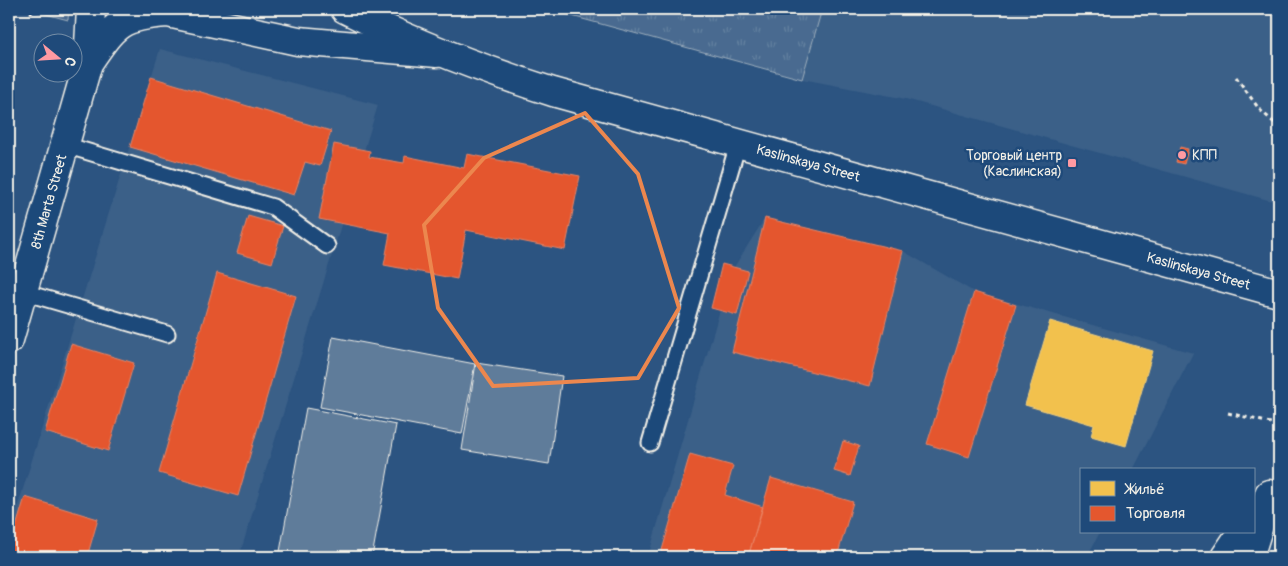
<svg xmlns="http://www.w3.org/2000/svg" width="1288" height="566" viewBox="0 0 1288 566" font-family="Pangolin,sans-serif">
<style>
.built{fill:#3b6088}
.grass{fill:url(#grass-tufts);stroke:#9eaebc}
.park{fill:#496b90;stroke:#9eaebc}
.homes{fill:#f2c14e;stroke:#f3cf7c}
.shops{fill:#e4572e;stroke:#e98566}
.building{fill:#5e7b9a;stroke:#f4f1e8}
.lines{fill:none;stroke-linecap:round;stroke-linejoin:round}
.lane-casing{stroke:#f4f1e8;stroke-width:19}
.street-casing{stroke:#f4f1e8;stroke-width:31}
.secondary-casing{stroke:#f4f1e8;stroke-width:31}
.primary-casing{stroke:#f4f1e8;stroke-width:31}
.path{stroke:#f4f1e8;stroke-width:3;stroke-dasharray:4 4;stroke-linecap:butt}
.lane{stroke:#1f4a7a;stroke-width:15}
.street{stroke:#1f4a7a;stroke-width:28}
.secondary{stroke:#1f4a7a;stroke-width:28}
.primary{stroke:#1f4a7a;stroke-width:28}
.marked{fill:none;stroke:#ec874e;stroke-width:4;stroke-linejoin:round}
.poi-dot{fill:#ff9aa2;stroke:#1f4a7a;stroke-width:2}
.labels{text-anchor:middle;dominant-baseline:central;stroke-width:5;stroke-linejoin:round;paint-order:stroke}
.poi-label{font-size:14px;fill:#f4f1e8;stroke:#1f4a7a;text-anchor:end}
.street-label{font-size:14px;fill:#f4f1e8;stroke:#1f4a7a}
</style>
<defs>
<pattern id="grass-tufts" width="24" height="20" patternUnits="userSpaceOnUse" patternTransform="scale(1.25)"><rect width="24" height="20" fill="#496b90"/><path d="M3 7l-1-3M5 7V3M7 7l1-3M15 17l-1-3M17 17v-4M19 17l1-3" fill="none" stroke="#6481a0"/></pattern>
</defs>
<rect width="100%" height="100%" fill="#2c5481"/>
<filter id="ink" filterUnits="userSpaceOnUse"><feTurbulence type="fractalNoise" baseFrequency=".02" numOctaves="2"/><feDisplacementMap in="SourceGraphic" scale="10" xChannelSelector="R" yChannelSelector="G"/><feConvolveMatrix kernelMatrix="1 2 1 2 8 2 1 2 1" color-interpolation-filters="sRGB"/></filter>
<g filter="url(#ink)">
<path class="built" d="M546 9H1279V203L906 99 802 79Z
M160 49 378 105 239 557H9V534Z
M765 218 903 251 974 292 1193 353 1133 470H1082V532H1100L1087 557H648L731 272Z"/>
<path class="grass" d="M546 9H822L802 79Z"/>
<path class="park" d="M27 9H69L68 20Z"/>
<path class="homes" d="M1050 321 1153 351 1126 446 1091 436 1094 425 1025 405Z"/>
<path class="shops" d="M151 77 331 131 320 166 305 162 294 195 130 147Z
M334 144 370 151 369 157 404 163 405 156 464 168 467 154 580 176 565 250 466 230 457 279 384 265 390 233 319 219Z
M1180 147 1188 149 1184 164 1176 162Z
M248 216 283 226 272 263 237 253Z
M765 218 903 251 870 386 732 352Z
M722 264 748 271 737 315 711 308Z
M217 273 296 296 238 496 159 473Z
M974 292 1016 305 969 457 927 444Z
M71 344 134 363 108 451 45 432Z
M843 441 859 446 850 476 834 471Z
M690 454 733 466 725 495 763 507 748 557H660Z
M771 478 853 502 837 557H748Z
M25 497 98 519 87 557H9V550Z"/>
<path class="building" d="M333 337 475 364 462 434 320 407Z
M476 363 562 376 549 464 462 450Z
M306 408 396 425 372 557H279Z"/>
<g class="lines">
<g class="lane-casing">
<path id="lane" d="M65 145 273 207 327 246
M23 292 167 334
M650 443 738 144"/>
</g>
<g class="street-casing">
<g id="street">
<path d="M91 9 88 63C114 25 119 16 168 13L298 41 437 53"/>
<path id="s1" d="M9 340 88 63"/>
</g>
</g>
<g class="secondary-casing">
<g id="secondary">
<path id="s2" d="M345 9C413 43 481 69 553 92L1279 293"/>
</g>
</g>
<g class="primary-casing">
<path id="primary" d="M1225 557 1242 532
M1249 557 1269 494"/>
</g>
<path class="path" d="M31 14 32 9
M1236 77 1259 109 1279 127
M1228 413 1279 425"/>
<use href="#lane" class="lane"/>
<use href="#street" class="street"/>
<use href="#secondary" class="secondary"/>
<use href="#primary" class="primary"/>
</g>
</g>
<path class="marked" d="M585 113 638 174 679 308 638 378 493 386 438 308 424 225 484 158Z"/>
<g class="poi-dot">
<circle cx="1182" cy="155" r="5"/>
<rect x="1067" y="158" width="10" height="10" rx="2.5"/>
</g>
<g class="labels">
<g class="poi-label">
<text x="1062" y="155">Торговый центр<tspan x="1062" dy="16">(Каслинская)</tspan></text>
<text x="1192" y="155" text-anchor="start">КПП</text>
</g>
<g class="street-label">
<text stroke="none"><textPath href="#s2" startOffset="489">Kaslinskaya Street</textPath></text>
<text stroke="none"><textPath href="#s1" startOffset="144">8th Marta Street</textPath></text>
<text stroke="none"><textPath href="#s2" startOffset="894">Kaslinskaya Street</textPath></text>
</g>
</g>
<rect width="1288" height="566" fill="none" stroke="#1f4a7a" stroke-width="30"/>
<rect x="15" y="15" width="1258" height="536" fill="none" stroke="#f4f1e8" stroke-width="2" filter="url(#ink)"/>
<rect x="1080" y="468" width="175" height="65" fill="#1f4a7a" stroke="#748da6"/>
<rect x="1090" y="481" width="25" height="15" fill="#f2c14e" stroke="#748da6"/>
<text x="1126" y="494" font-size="15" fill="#f4f1e8">Жильё</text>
<rect x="1090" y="506" width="25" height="15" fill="#e4572e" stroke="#748da6"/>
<text x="1126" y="518" font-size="15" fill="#f4f1e8">Торговля</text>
<g transform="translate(58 58) rotate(108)"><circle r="24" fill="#1f4a7a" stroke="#748da6"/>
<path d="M0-4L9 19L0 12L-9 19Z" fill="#ff9aa2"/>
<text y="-8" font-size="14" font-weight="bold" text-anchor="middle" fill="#f4f1e8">С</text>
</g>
</svg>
